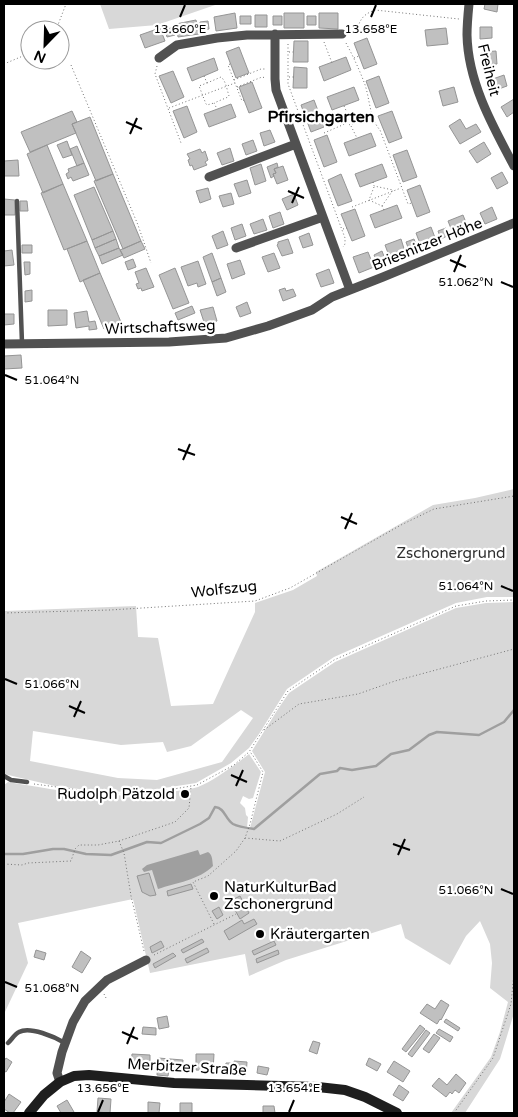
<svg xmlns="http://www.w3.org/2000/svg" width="518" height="1117" viewBox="0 0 518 1117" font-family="'Varela Round',sans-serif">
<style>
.green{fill:#d8d8d8;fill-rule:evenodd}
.water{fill:#9f9f9f}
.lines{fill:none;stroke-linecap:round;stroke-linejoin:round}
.stream{stroke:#9f9f9f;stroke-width:2.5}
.building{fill:#c0c0c0;stroke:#959595}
.path{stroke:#737373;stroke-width:1;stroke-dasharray:1 2.5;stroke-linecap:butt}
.lane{stroke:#515151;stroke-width:4.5}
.street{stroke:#515151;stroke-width:9}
.secondary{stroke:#1e1e1e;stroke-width:10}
.ticks{fill:none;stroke:#000;stroke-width:2}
.poi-dot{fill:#000;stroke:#fff;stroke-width:2}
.labels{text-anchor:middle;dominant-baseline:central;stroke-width:4.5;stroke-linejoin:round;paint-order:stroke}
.street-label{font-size:15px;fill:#000;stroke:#fff}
.park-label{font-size:15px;fill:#2f2f2f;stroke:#fff}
.poi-label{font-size:15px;fill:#000;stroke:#fff;text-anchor:start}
.neighbourhood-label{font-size:16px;font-weight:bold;fill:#000;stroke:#fff}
.ticks-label{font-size:12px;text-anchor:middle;fill:#000;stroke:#fff;stroke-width:4.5;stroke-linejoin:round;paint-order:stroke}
</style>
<rect width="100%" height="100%" fill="#fff"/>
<path class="green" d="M100 4H218L157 25 109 29Z
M514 489V597H487L456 603 334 657 287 689 259 734 249 748 231 763 196 783 145 791 103 792 55 786 4 774V611L136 606 138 637 158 638 171 706 213 704 255 612V603L293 590 317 576 316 572 433 505 475 498ZM241 710 253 718 222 762 157 780 118 778 30 761 33 731 121 745 163 742 167 752 191 746Z
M514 602V1013L500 1059 465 1113H451L491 1057 500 1032 508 1002 490 988 492 963 490 944 480 921 466 936 450 965 405 938 401 924 286 960 249 976 245 954 150 973 133 899 18 923 28 963 4 1014V785L8 782C62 791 113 801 167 792 177 791 188 790 198 787 215 780 235 765 249 754L261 772 253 798 249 799 243 796 240 803 245 808 246 815 248 817 247 828H250L265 772 252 751 278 709 289 693 335 662 456 608 486 603Z"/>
<path class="water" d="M198 850 200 855 208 852C213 855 212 861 213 866 199 880 176 883 158 889L152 870 144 872 142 869 147 865Z"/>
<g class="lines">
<path class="stream" d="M4 854H23L53 849H64L86 854 111 855 147 842 161 843 200 824 209 818 215 807C225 808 225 819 233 824 239 827 247 828 254 829L320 774 337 771 340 768 352 770 376 766 391 754 409 750 429 735 437 732 479 735 504 722 514 710"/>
</g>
<path class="building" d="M485 4H498L497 12 484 9Z
M235 13 237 28 216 31 214 17Z
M284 13H304V28H284Z
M319 13H338V29L319 28Z
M255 15H267V27H255Z
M240 16H251V24H240Z
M273 16H282V25H273Z
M307 16H316V25H307Z
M196 20 199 34 178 37 176 24Z
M208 21 209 29 201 30 200 22Z
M173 27 175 35 167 37 165 30Z
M480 27H492V38L480 39Z
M160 28 165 41 145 48 140 35Z
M446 28 448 44 427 46 425 30Z
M367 38 377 64 364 69 354 43Z
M294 41H308V62H293Z
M239 47 249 73 236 78 226 52Z
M496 51 497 64 483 65 482 52Z
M346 57 351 70 324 81 319 67Z
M214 58 218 70 192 81 187 68Z
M294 67 307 68V88H293Z
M173 71 184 97 171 103 159 76Z
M504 75 507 86 493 91 490 80Z
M379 76 389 103 376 108 366 81Z
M252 82 262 108 249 113 239 87Z
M354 87 359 100 332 110 327 97Z
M454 87 458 102 443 106 439 91Z
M514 99V112L507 117 501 107Z
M314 100 324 127 311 132 301 105Z
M231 104 236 117 209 127 204 114Z
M187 106 197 132 184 138 173 111Z
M72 111 77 122 72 124 76 133 30 152 21 132Z
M392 111 402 138 389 143 378 116Z
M90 117 113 174 96 181 72 124Z
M460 119 466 129 476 124 481 132 460 144 449 126Z
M270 130 275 142 264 146 260 133Z
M371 133 376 146 349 156 344 143Z
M327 135 337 162 324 167 314 140Z
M253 140 257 151 246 155 242 144Z
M67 141 72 155 63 158 57 145Z
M484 142 491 154 477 163 469 151Z
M47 145 63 184 43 193 27 154Z
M77 146 84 163 77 166 70 149Z
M230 148 234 161 222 165 217 153Z
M200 149 202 153 205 151 208 160 205 162 207 165 194 170 192 165 190 166 188 160 190 159 187 154Z
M407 150 417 177 403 182 393 155Z
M18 160 19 176H4V161Z
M84 163 89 175 73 181 71 177 68 179 66 174 69 172 68 169Z
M277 163 278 167 274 169 276 173 273 174 274 176 271 178 267 167Z
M261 164 266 181 255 185 250 168Z
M382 164 387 177 360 187 355 174Z
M283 166 288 180 277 184 273 174 276 173 274 169Z
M502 172 508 183 497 189 491 178Z
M113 174 141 241 123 249 94 181Z
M341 174 352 201 338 206 328 180Z
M247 180 251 193 239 197 234 184Z
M63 184 87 241 64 250 41 193Z
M420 185 430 212 417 217 407 190Z
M94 187 113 231 92 240 74 195Z
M208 188 211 199 200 203 196 191Z
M231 193 234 204 223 207 219 196Z
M294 194 298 205 287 210 282 199Z
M4 199 15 200V215H4Z
M20 201H27L28 211H20Z
M397 205 402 218 375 228 370 215Z
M492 207 497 219 485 224 480 213Z
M355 209 365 236 352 241 341 214Z
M280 212 284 224 273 228 269 216Z
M463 215 469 230 454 236 448 221Z
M263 219 267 230 254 234 250 224Z
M242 224 246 236 235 240 231 228Z
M431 227 437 243 422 249 416 233Z
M446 228 449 235 441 239 438 231Z
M113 231 116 239 95 248 92 240Z
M223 231 228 245 217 249 212 236Z
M309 233 313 245 303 248 299 237Z
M116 239 119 248 99 256 95 248Z
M288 239 293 253 282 256 277 245 278 244V242Z
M401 239 406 255 391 261 385 245Z
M414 239 417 247 409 250 406 242Z
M87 241 100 273 80 282 67 249Z
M141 241 145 249 124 258 120 250Z
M22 245H32V253H22Z
M119 248 123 255 102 264 99 256Z
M12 250 14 265 4 266V251Z
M382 251 385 259 377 262 374 255Z
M368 252 374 267 359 273 353 257Z
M212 253 221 278 212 282 203 257Z
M274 253 280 268 268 272 262 257Z
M133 259 136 267 128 270 125 262Z
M240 260 245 274 232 279 227 264Z
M198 261 206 284 198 287 197 283 188 286 181 267Z
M24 262H30V274L25 275Z
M146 268 154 287 142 291 141 288 138 289 136 284 139 283 135 272Z
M175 268 189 303 173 309 159 275Z
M329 269 334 283 321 287 316 274Z
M100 273 121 322 104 329 83 280Z
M221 278 226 292 217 296 212 282Z
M285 288 286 291 293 289 296 296 283 301 279 290Z
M32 290V301L25 302V291Z
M247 302 251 313 240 317 236 307Z
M192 306 195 313 178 320 175 313Z
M213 307 217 321 205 325 200 310Z
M48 310H67V325L48 326Z
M87 311 89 322 95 321 97 329 89 330V326L76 328 74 313Z
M4 314H14V324L4 325Z
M21 355 22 368 4 369V356Z
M149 873 156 895 150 896 142 892 137 876Z
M191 884 193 889 168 896 167 891Z
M240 896 249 913 240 919 230 901Z
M219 907 223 915 217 919 212 911Z
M254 919 257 924 229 940 224 931 242 920 244 924Z
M202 939 204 942 183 953 181 950Z
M161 941 164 947 152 953 150 947Z
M274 941 276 945 254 955 252 951Z
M207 948 209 952 187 963 185 959Z
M36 950 46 953 44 960 34 957Z
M278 950 279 954 257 963 256 959Z
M81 951 91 958 82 973 72 967Z
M173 953 176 956 155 968 153 964Z
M441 1000 449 1005 441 1020 440 1019 437 1024 420 1013 427 1004 435 1009Z
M167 1016 169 1027 159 1029 157 1018Z
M446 1019 460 1028 458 1031 444 1022Z
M420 1025 425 1029 406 1052 402 1049Z
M143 1027 156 1028V1035L142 1034Z
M439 1029 453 1037 450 1042 436 1033Z
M426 1030 430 1033 412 1057 408 1054Z
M434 1034 440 1038 429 1053 423 1049Z
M313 1041 320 1043 317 1054 309 1051Z
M132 1054 150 1055V1069L131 1068Z
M196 1054H214L213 1071 196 1070Z
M6 1058 12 1062 6 1072 4 1071V1061Z
M158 1058 183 1060 182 1071 169 1070 168 1076 157 1075Z
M369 1058 381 1064 377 1071 366 1065Z
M234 1061 247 1062 246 1076 233 1075V1072H225L226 1063H234Z
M394 1061 410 1071 403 1082 387 1072Z
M258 1066 269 1068 267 1075 257 1073Z
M456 1074 466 1083 459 1093 455 1090 452 1094 450 1092 446 1097 432 1086 439 1078 447 1085Z
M399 1085 409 1092 403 1101 393 1095Z
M9 1094 21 1102 13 1113H10L4 1109V1102Z
M98 1098 111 1099 110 1113 97 1112Z
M67 1100 74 1112 71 1113H61L57 1106Z
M148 1102 160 1103 159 1113H148Z
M180 1103H192V1113H180Z
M263 1106H274L275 1113H263Z"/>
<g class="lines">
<path class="path" d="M56 30 66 4
M351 34H353C362 21 359 16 375 10L459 19
M324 42 332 63
M346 43C353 56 359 69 364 82 370 97 369 118 380 130L408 204 412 203
M288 44V84L345 238V244L343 247
M289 52H293
M354 58 359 56
M4 64 30 53
M230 64 228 65 242 101 244 100
M71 65 138 225 151 263
M157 66 155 74 181 143
M204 76 207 83 199 86 206 104 207 105 214 103
M289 77H294
M234 80 261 69H266
M207 83 221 77C226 81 227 90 229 96L228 97 214 103 217 109
M237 87 262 77 266 78
M344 106 349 117 347 123 350 125 372 116
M169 108 235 83
M351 126 357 138
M324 133 347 123
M373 182 374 186 393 190 382 206
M374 187 369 200 382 206 384 210
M352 207 401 188
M343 229 347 228
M4 613 110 610 255 601 290 588 401 525 434 509 514 496
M264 730 299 704 358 694 395 681 514 649
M34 784 103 793 145 794 197 785 234 765 249 752 288 691 334 660 456 606 486 601 514 600
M245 838 280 841 337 814 364 797
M119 841 124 853 131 896 144 951
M4 864 22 865 28 863 71 861 75 849 79 845H98L119 841 175 822 189 808 191 787
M214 924 193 882 208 876 236 851 245 838 250 824 263 772 252 754 249 752
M154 955 236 914
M104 994 106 998
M454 1113 493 1058 511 1004 514 973"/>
<path class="lane" d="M17 201 22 343
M4 776 11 780 27 782
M8 1043C12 1039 15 1034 19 1032 30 1026 55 1037 65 1043"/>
<path class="street" d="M469 4C468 14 467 25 467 35 468 82 492 125 514 166
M275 34V79L276 90 350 290
M159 58 177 45 217 38 247 35 342 34
M209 177 296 144
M236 248 323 217
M4 344 169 342 226 338 268 326 312 310 332 297 383 277 514 223
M60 1082 57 1073 62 1052 73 1022 85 1001 107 980 146 960"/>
<path class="secondary" d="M29 1113 44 1095 60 1082 74 1076 89 1075 174 1083 318 1087 345 1090 365 1097 397 1113"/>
</g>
<path class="ticks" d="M180 17 185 5M371 17 376 5M126 122 142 129M130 134 137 118M288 191 304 198M292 203 299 187M450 260 466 267M454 272 461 255M501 282 513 287M5 375 17 380M178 449 195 455M183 460 190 444M341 517 357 524M345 529 352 513M501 586 513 591M5 679 17 684M69 706 85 713M74 717 81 701M231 775 247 782M236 786 243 770M393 844 410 850M398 855 405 839M501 889 513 894M5 982 17 987M122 1032 138 1039M127 1044 134 1027M98 1112 103 1100M289 1112 294 1100"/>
<g class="poi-dot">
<circle cx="185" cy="794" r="5"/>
<circle cx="214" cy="896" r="5"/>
<circle cx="260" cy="934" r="5"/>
</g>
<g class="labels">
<g class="street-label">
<text transform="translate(489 70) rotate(76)">Freiheit</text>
<text transform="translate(427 244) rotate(-22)">Briesnitzer Höhe</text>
<text transform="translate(160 327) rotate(-2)">Wirtschaftsweg</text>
<text transform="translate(224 589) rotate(-6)">Wolfszug</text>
<text transform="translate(187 1067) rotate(3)">Merbitzer Straße</text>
</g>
<g class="park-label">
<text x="451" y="553">Zschonergrund</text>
</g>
<g class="poi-label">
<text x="175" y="794" text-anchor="end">Rudolph Pätzold</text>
<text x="224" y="887">NaturKulturBad<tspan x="224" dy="17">Zschonergrund</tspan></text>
<text x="270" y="934">Kräutergarten</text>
</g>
<g class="neighbourhood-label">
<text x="321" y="117">Pfirsichgarten</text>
</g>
</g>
<g class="ticks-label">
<text x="180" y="33">13.660°E</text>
<text x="371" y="33">13.658°E</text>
<text x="466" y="286">51.062°N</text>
<text x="52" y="384">51.064°N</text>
<text x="466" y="590">51.064°N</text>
<text x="52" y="688">51.066°N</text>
<text x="466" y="894">51.066°N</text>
<text x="52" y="992">51.068°N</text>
<text x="103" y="1092">13.656°E</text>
<text x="294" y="1092">13.654°E</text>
</g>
<rect width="518" height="1117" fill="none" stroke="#000000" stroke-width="10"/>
<g transform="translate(45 45) rotate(203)"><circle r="24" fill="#ffffff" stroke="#999999"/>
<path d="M0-4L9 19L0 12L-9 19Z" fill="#000000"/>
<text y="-8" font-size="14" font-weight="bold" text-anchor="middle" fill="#000000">N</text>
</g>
</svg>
